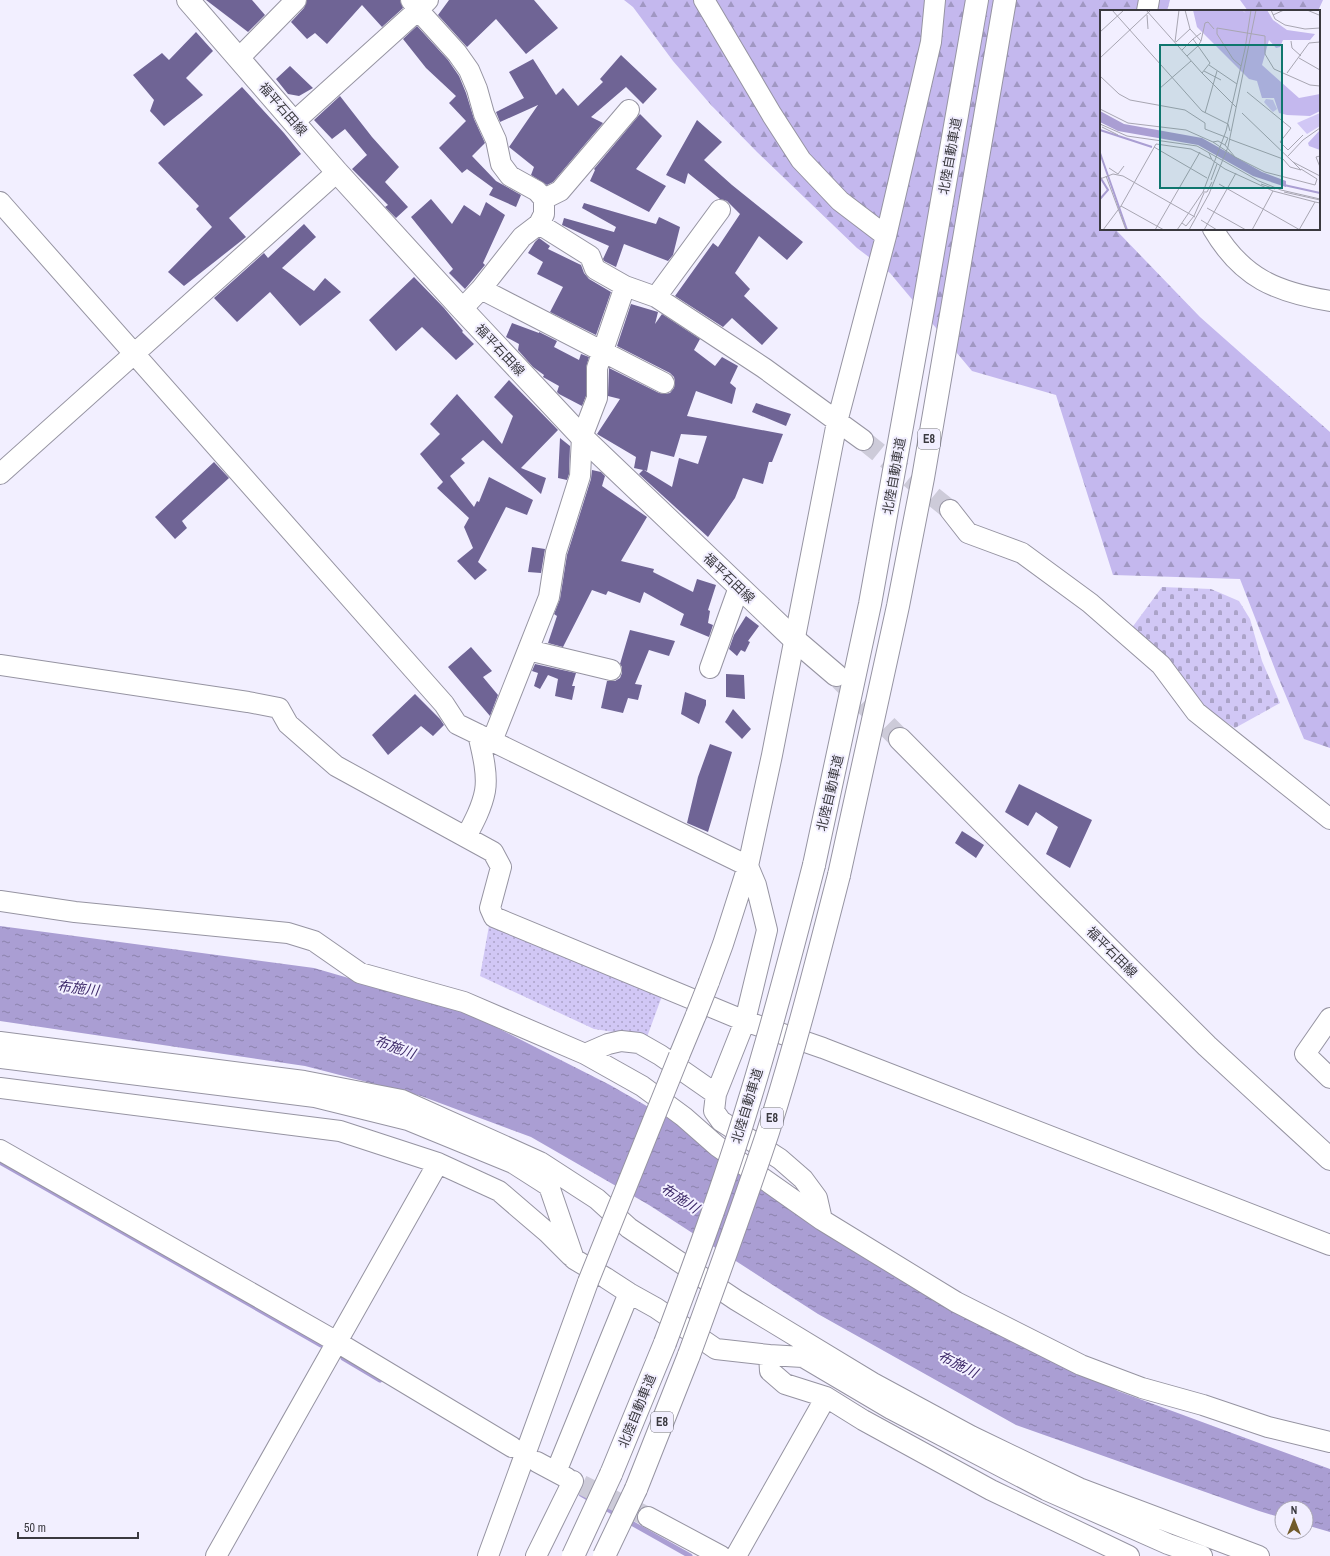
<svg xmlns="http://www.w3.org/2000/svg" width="1330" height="1556" viewBox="0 0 1330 1556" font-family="'Archivo Narrow','Noto Sans JP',sans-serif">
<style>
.grass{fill:url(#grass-dots)}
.forest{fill:url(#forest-firs)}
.cemetery{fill:url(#cemetery-stones)}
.water{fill:url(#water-ripples)}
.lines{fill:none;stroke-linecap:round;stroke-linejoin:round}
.stream{stroke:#aa9ed3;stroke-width:5}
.building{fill:#6f6495;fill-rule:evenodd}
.minor-tunnel{stroke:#cdcbd9;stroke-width:20;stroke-dasharray:20 10;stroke-linecap:butt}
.major-tunnel{stroke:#cdcbd9;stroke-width:22;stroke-dasharray:22 11;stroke-linecap:butt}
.minor-casing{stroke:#9694a2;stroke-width:22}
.major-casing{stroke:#9694a2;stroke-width:24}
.highway-casing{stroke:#9694a2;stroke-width:24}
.minor{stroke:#fff;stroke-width:20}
.major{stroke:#fff;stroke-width:22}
.highway{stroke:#fff;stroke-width:22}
.minor-bridge-casing{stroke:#9694a2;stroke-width:22;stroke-linecap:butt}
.highway-bridge-casing{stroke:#9694a2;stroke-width:24;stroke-linecap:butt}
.minor-bridge{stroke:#fff;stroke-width:20}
.highway-bridge{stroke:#fff;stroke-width:22}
.labels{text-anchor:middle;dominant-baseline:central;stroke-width:4;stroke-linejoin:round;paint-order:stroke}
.shield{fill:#f2efff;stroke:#717079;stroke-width:1}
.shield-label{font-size:12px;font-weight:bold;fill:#3a393f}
.street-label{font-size:13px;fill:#3a393f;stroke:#f2efff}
.water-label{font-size:14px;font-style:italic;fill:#3d2969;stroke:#f2efff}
.inset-river{fill:none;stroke:#aa9ed3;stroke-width:2}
.inset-road{fill:none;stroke:#a8a6b2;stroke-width:1}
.view{fill:#0f766e;fill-opacity:0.15;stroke:#0f766e;stroke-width:2}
.inset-edge{fill:none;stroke:#3a393f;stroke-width:2}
</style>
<defs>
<pattern id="grass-dots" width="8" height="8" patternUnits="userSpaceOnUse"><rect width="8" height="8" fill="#d1c7f5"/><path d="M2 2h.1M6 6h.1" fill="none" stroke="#aba3c8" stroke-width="1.8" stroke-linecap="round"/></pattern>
<pattern id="forest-firs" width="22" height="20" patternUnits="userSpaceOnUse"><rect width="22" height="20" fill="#c4b8ee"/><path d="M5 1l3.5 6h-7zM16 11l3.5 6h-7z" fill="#a097c2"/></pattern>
<pattern id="cemetery-stones" width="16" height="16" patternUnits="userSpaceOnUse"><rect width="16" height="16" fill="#d1c7f5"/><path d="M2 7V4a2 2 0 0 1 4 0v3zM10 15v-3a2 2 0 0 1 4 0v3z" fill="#aba3c8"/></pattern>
<pattern id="water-ripples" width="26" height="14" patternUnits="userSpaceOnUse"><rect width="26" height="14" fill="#aa9ed3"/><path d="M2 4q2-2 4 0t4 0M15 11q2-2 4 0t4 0" fill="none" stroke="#8b82ad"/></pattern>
</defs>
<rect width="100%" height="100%" fill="#f2efff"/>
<path class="grass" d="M490 920 662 996 647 1037 594 1029 480 976Z"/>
<path class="forest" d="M624 0H1170L1167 11H1101V229H1115L1200 317 1330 432V748L1304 739 1278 677 1240 579 1113 575 1056 395 972 371 890 273 857 248 757 152 711 105 673 61 633 7Z
M1240 0H1323L1318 11H1248Z"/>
<path class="cemetery" d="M1162 587 1211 589 1239 601 1250 619 1262 661 1280 703 1235 728 1211 712 1197 698 1131 629Z"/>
<path class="water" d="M0 926 314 968 466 1012 610 1085 802 1195 905 1279 1118 1391 1330 1469V1532L1306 1525V1508H1282V1518L1259 1511 1016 1425 818 1314 649 1205 531 1137 421 1096 305 1066 0 1021Z"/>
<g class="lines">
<path class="stream" d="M0 1162 321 1345
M343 1358 380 1380
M581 1494 593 1501
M602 1506 618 1515
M626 1520 690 1556"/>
</g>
<path class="building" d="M206 0H252L265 15 248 32Z
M307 0H400L403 8 382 27 362 5 327 44 315 33 307 39 291 22 304 8Z
M449 0H534L558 28 526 54 496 19 467 47 438 15Z
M417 26 448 60 459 76 466 93 474 119 485 143 472 156 496 181 521 195 516 207 489 195 493 188 467 169 462 173 439 148 466 121 449 103 456 96 426 68 403 39Z
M196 32 213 51 186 78 203 95 164 126 150 111 154 100 133 75 162 53 169 60Z
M621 55 657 89 643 104 626 87 591 117 603 123 553 182 547 185 531 175 534 167 509 147 538 105 500 122 496 112 524 98 509 72 533 59 556 95 563 88 578 106 603 82 600 79Z
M290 66 313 88 299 96 288 94 276 79Z
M242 87 284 133 301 154 229 218 246 237 184 286 168 272 212 227 196 209 199 206 158 163Z
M340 96 372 137 399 167 385 182 408 207 396 218 385 207 388 205 352 169 367 155 345 129 332 139 314 120Z
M640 114 662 136 636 169 666 186 649 212 590 181 595 170 594 169Z
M697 120 722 142 704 160 732 185 803 242 787 260 759 236 735 273 750 289 744 296 778 328 762 345 732 318 723 327 675 296 713 243 718 247 740 214 727 201 720 199 688 173 685 184 666 175Z
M431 199 452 224 464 205 480 216 486 202 505 215 483 263 485 265 465 289 449 273 453 269 411 217Z
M584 203 656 224 659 217 680 227 673 255 668 261 624 244 616 267 604 261 603 259 609 246 562 225 564 218 614 232 616 227 582 208Z
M304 224 316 237 282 268 314 291 325 278 341 292 300 326 270 292 237 322 214 298 264 253 268 258Z
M539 238 550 246 548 249 581 265 584 273 589 279 611 292 596 335 550 312 563 287 537 274 543 262 528 253 535 242Z
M414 277 444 308 463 331 462 332 474 344 456 360 422 327 396 351 369 320Z
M631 304 658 312 655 324 662 314 700 339 694 350 715 366 722 357 738 366 730 383 736 388 732 404 696 391 687 416 783 434 772 462H769L763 484 743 478 735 498 708 537 639 474 643 470 634 468 636 457 597 434 620 399 608 396 609 368 659 393 665 394 670 393 674 388 675 382 674 377 670 373 617 346ZM681 434 707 436 698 464 679 458 672 487 644 470 647 471 651 451 674 457Z
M512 323 539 333V332L557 341 554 347 579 360 581 354 589 357 586 368V396L582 406 559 394 557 392 559 386 543 377 544 375 533 367 518 350 519 344 506 337Z
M509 380 558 430 521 468 546 478 541 494 483 440 461 459 465 463 450 476 474 507 477 501 479 502 489 477 533 500 527 515 506 507 478 562 487 570 475 580 457 561 473 548 464 527 469 518 437 488 443 482 420 454 440 434 430 424 457 394 502 444 513 416 494 397Z
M756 403 791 414 786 426 752 412Z
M560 438 570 446 569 474 567 480 558 478Z
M214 462 229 478 182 521 187 528 175 539 155 517Z
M592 470 601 472 605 476 602 486 647 517 621 561 654 569 653 572 693 592 697 579 716 585 708 610 710 611 708 623 713 625 709 637 680 625 684 614 644 592 640 603 608 591 606 595 592 590 563 647 548 643 557 616 554 614 560 599 567 555 591 479Z
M532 547 545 549 541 573 528 572Z
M746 616 759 626 748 641 750 642 745 652 741 650 737 656 729 649 734 635Z
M630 630 675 641 669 656 649 650 635 684 642 685 638 700 628 698 623 713 601 708 607 681H615L620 678 622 673V667L620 664Z
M471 647 492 671 483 677 498 695 490 716 448 667Z
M535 664 576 673 572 686H575L572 700 555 696 558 679 548 675 540 689 534 686 538 673 532 671Z
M726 674 744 675 745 699 726 697Z
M685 692 706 700V705L699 724 681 714Z
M415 694 440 719 444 725 433 736 421 726 388 755 372 735Z
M733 709 751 729 742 739 725 722Z
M710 744 732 752 708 832 687 823 698 777Z
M1019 784 1092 820 1070 868 1046 854 1058 827 1036 812 1028 826 1005 812Z
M962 831 984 845 976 858 955 843Z"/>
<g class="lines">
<path class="minor-tunnel" d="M863 440 950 510
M582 1485 648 1517"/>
<path class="major-tunnel" d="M840 679 900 739"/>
<g class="minor-casing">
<path id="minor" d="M428 0 418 10 457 53 469 70 477 89 484 114 496 140 501 164 510 176 537 191 544 199V214L539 224 522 237 481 289 462 309
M704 0 772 115 801 160 840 201 886 236
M1147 11 1149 0
M239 58 296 0
M295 121 418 10 411 0
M544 199 560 191 629 110
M0 202 444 704 457 724 748 866 756 885 767 930 745 1021 823 1048 1330 1245
M539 224 590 256 595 269 625 286 656 297 764 368 863 440
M1213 229C1242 278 1276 292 1330 301
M481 289 664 383
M656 297 720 210
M0 474 337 172
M950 510 968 533 1022 553 1090 603 1161 665 1196 712 1330 819
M528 650 611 670
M0 665 248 702 279 708 288 724 336 766 493 852 501 867 490 908 494 917 745 1021 716 1094 660 1055 639 1043 621 1041 608 1044 585 1054 642 1086 684 1117 717 1146 822 1220 817 1198 803 1179 780 1159 721 1121 714 1111 716 1094
M710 668 739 587
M492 741 549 597 556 552 580 476 582 437 597 398V368L625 286
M466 837C474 822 482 807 485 791 488 774 482 751 478 734
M0 901 75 912 288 933 314 941 360 973 464 1002 585 1054
M709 982 723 944 748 866 772 755 837 422 886 236 931 42 935 0
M1330 1018 1305 1054 1330 1078
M0 1042 304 1081 402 1100 540 1162 597 1199 629 1228 736 1300 873 1383 971 1436 1079 1488 1259 1556
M679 1056 696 1015
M0 1058 315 1097 408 1120 513 1163 549 1186 574 1259 606 1278 629 1293 656 1308 716 1349 769 1355 770 1371 785 1384 826 1397 863 1420 991 1490 1129 1556
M0 1088 340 1131 438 1163 499 1191 548 1233 571 1256
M0 1150 337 1342 512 1447
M822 1220 956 1302 1081 1365 1142 1388 1203 1405 1268 1427 1330 1442
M769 1355 803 1357 891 1409 1046 1490 1168 1544 1202 1556
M537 1462 567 1478
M556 1472 629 1293
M648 1517 721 1556
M216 1556 438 1163
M488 1556 588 1282
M536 1556 573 1481
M736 1556 826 1397"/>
</g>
<g class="major-casing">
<path id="major" d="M188 0 337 172 462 309 582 437 795 640 836 675
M900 739 1048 888 1207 1046 1330 1159"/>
</g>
<g class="highway-casing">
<path id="highway" d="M814 865 870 604 924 304 977 0
M839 875 898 606 923 478 1005 0
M611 1474 665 1343
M636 1489 689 1355"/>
</g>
<use href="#minor" class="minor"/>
<use href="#major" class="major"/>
<use href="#highway" class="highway"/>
<g class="minor-bridge-casing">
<path id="minor-bridge" d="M696 1015 709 982
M588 1282 679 1056"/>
</g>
<g class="highway-bridge-casing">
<path id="highway-bridge" d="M665 1343C694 1265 723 1187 747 1108 772 1028 793 947 814 865
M689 1355C716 1281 743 1207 768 1132 795 1047 817 961 839 875
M573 1556 611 1474
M604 1556 636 1489"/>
</g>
<use href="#minor-bridge" class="minor-bridge"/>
<use href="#highway-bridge" class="highway-bridge"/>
</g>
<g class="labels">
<g class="shield">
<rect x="918" y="429" width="22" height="20" rx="3"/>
<rect x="761" y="1108" width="22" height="20" rx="3"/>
<rect x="651" y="1412" width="22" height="20" rx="3"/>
</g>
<g class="shield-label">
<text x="929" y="439">E8</text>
<text x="772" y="1118">E8</text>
<text x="662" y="1422">E8</text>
</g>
<g class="street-label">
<text transform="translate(283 109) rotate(49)">福平石田線</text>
<text transform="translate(950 156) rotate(-80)">北陸自動車道</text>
<text transform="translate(500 350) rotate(47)">福平石田線</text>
<text transform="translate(894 476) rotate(-80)">北陸自動車道</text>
<text transform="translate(729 578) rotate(44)">福平石田線</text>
<text transform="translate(830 793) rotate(-77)">北陸自動車道</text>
<text transform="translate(1112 952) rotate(45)">福平石田線</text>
<text transform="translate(747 1106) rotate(-73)">北陸自動車道</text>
<text transform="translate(637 1411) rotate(-68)">北陸自動車道</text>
</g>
<g class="water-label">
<text transform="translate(78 988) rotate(7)">布施川</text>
<text transform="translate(395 1047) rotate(20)">布施川</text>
<text transform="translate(680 1198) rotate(33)">布施川</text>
<text transform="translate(958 1364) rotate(27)">布施川</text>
</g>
</g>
<g transform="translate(1100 10)">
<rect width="220" height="220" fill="#f2efff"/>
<path d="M93 0H142L149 6 169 30 162 55 199 88 220 84V101L210 106 187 105 179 103 174 88H162L157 71 149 69 97 17ZM143 0H167L173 10 187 20 215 24 210 30H183L180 37 176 38ZM220 120V140L209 136 208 133Z" fill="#c4b8ee"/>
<path d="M166 89 173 90 177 99 173 102 170 99 164 92Z" fill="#d1c7f5"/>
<path d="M220 103V116L207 124 197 113Z" fill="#d1c7f5"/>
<path d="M0 101 24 114 102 128 162 162 186 171V177L153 166 98 135 18 121 0 112Z" fill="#aa9ed3"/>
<path class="inset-river" d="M0 120 52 137M0 143 27 220M0 167 8 180 0 189M184 175 220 183"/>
<path class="inset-road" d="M12 0 102 101 128 114 130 121M46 0 102 63 136 97M85 0 90 19 101 31 105 13 108 12 114 19M171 0 175 9 185 15 205 19 220 18M207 0 219 5M220 0V17M47 5 48 19M173 5 184 0M0 22 24 0M101 31 98 36 110 53 102 63M191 31 192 38 201 46M75 32 79 0M76 32 90 19M82 40 93 29M87 46 98 36 93 29 101 23M0 48 51 0M199 48 220 60M109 55 137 74M141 56 133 49 117 24V18L165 26V44L174 59 210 75 220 76M104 61 121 70M187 63 209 33 220 32M0 66 19 84 30 90 85 100 105 113V119L128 128 125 135 118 131 113 132 135 147 125 135M59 79 91 51M147 82 191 118 180 132 188 140 203 125M0 99 28 113 86 120 113 132M105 103 117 61M142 103 193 152 220 166M0 114 27 126 97 136 159 171 181 180 220 189M2 117 18 125M129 129 183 149 190 157 201 160 193 152M54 137 107 168M109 143 112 150 125 159 173 181 152 220M188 146 203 130 220 118M220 146 216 147 220 157M135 147 165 162 215 175 217 169 201 159M9 158 18 164 24 156M6 166 26 220M0 169 13 164 23 166 95 207M111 170 117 154M119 174 200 220M161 174 175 179M173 181 215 192M103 182H107L112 172M184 182 220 190M21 196 64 220M107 198 146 220M101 210 117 220M82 213 86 216 94 206 104 183M3 220 21 196 56 134 91 139 111 149M55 220 100 142M77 220 103 182 126 121 145 39 151 0M89 220 109 184 128 137 156 0M104 220 136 163M199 220 215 192 220 193"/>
<path class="view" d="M60 35H182V178H60Z"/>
<rect width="220" height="220" class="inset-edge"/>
</g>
<g transform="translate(1294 1520)"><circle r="19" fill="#f2efff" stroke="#a8a6b2"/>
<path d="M0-3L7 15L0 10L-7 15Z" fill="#715b2b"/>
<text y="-6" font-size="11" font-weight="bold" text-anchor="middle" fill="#3a393f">N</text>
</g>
<path d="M18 1532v6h120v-6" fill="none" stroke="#3a393f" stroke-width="2"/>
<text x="24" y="1532" font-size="12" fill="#3a393f" stroke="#f2efff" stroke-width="3" paint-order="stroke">50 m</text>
</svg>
